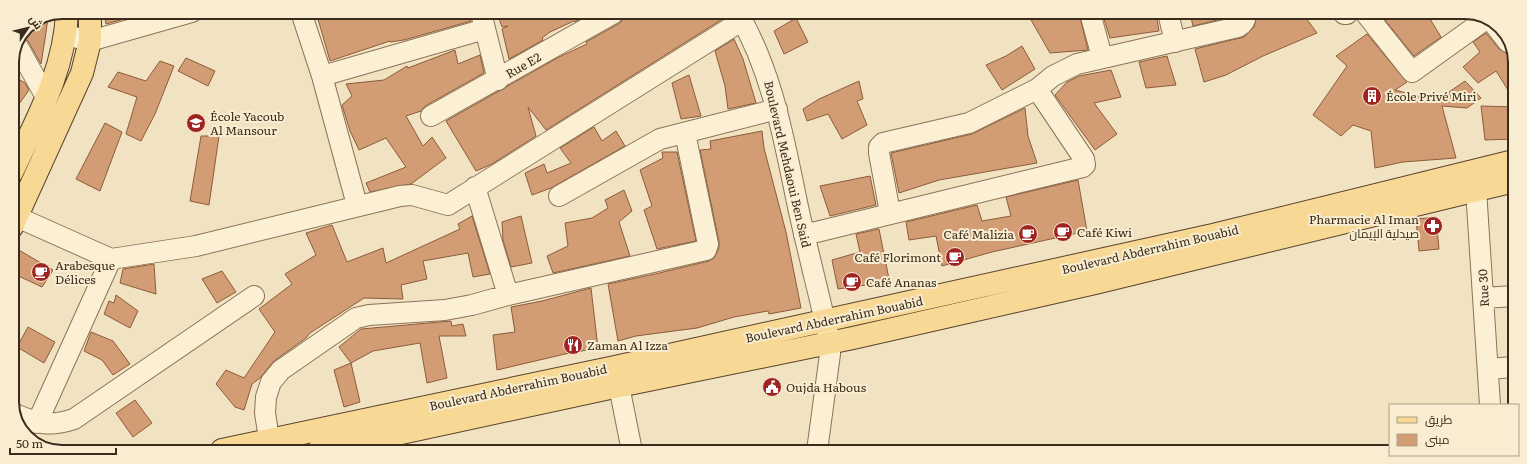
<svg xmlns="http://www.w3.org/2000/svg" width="1527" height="464" viewBox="0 0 1527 464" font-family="Literata,Cairo,serif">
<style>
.building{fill:#d29c74;stroke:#8d5c3b}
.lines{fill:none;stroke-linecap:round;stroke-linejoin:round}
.minor-casing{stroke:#8c7357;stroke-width:22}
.major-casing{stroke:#59412c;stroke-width:24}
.minor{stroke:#fbf0d4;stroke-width:20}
.major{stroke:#f7d995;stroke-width:22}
.labels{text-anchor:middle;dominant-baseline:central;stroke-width:4;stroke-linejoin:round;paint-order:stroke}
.street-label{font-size:12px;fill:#3a2b1c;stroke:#f8edd1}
.poi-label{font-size:12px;fill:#3a2b1c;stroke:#f8edd1;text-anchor:start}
.rim{fill:none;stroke:#3a2b1c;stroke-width:2}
</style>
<rect width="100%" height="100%" fill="#f1e3c1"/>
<path class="building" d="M104 12H150L106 24Z
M316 12 470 13 471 21 404 40 390 42V41L330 61Z
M497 13H591L575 22 574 21 550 32 542 38 543 40 509 59 502 29 508 26 502 27Z
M625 13H721L724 18 546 130 528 107 536 136 492 164 476 171 446 121 559 57 587 44 586 42 620 23 624 18Z
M1027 13H1079L1088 50 1050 53Z
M1102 13H1156L1159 31 1110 38Z
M1190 13H1234V16L1193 26Z
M1257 13 1303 14 1317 33 1263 56 1226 75 1204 82 1195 49 1244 37 1254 27Z
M1380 14H1427L1441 37 1414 56Z
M48 18 45 39 41 64 28 41 22 37 27 26Z
M796 18 808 42 784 54 774 31Z
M1486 33 1499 49 1506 53 1515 65V101L1496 71 1478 83 1463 67 1480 52 1473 42Z
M1367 34 1407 82 1395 90 1436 101 1465 81 1481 98 1467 108 1442 106 1456 158 1403 162 1375 168 1371 131 1353 125 1341 136 1313 115 1347 66 1336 56Z
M734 39 743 59 756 103 728 109 725 86 715 51Z
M1022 46 1035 69 1002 90 986 65 1006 56Z
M455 50 458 64 480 55 484 73 425 106 421 111 406 116 423 146 432 137 446 158 411 184 370 192 366 183 406 167 386 138 359 150 350 131 342 105 352 96 346 84 384 80 407 66 408 68Z
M1167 56 1176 85 1146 88 1139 62Z
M186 58 215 71 208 86 178 71Z
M160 61 174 66 155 114 141 141 126 134 137 97 108 87 118 72 146 81Z
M1111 70 1121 97 1094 103 1117 134 1095 150 1055 95 1067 82 1079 76Z
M12 75 25 83 29 90 12 114Z
M689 75 701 116 681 119 672 83Z
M859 81 863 99 857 101 867 125 842 139 828 114 807 121 803 109 819 99Z
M1481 106 1515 107V139L1485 140Z
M1025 108 1028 136 1037 163 939 180 899 193 891 153 972 134Z
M105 123 122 132 100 191 76 179Z
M594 127 602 141 616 131 625 146 551 188 532 195 525 173 544 164 547 173 571 163 560 148Z
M762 131 764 148 786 232 801 308 769 314 768 311 734 317 697 328 636 336 618 341 608 284 655 274 709 261 714 258 719 248V242L700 150 711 149 710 141Z
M201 136H219L209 205 190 201Z
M662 152H677L696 241 657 249 644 210 652 206 640 170 663 158Z
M870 176 876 205 830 216 820 186Z
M1078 180 1087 231 992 252 942 266 936 236 909 240 906 222 977 205 982 221 1011 216 1006 197Z
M624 190 632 211 619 222 630 256 553 273 547 256 568 246 565 223 592 218 608 208 605 200Z
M472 216 490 274 473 277 468 253 423 261 427 279 401 285 403 299 364 298 310 333 306 338 274 361 260 378 252 384 244 410 235 407 216 384 226 370 244 378 275 332 259 309 292 284 285 274 316 255 306 233 332 225 347 262 383 248 386 263 460 229 458 224Z
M521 216 532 263 511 267 503 240 502 222Z
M1436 217 1439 249 1419 251 1416 219Z
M879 229 889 279 866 285 838 289 832 260 860 252 856 234Z
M12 246 53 270 42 287 12 273Z
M154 264 156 294 120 283 123 269Z
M222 271 236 292 217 303 202 279Z
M591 288 598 348 565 354 497 370 493 335 515 332 511 307 542 301Z
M116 295 138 311 130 328 104 314 109 301 114 303Z
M451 321 452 326 463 324 466 336H439L447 378 427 383 420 343 373 351 351 363 339 347 361 329Z
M28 327 55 342 44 363 17 347Z
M91 332 113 341 130 364 113 375 102 360 84 351Z
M351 363 360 402 344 407 334 370Z
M135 400 152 423 133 437 116 413Z"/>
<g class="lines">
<g class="minor-casing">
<path id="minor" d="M301 12 322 76 357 205
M481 13 498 80
M738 13C773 73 784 140 798 207 808 253 820 298 830 343V354L817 451
M1090 13 1102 57
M1168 13 1175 42
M1344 14H1347
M1366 14 1412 72 1486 19
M1494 24 1508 42
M66 35 90 41 192 12
M18 47 46 97
M322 76 485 29
M431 116 614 13
M1475 174 1490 405
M475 187 508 295
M559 196 660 139 777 109
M890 213 879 153V147L883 143 969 123 1037 89 1053 76 1077 64 1238 27C1243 24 1247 21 1245 13
M17 217 111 259 196 246 400 196 412 195 448 205 743 20
M804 235 1083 167 1085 165 1084 159 1037 89
M1484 298 1514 296
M1488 369 1513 367
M616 371 632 451
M15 414C38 424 50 427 74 419L254 296
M37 423 111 259
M271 451 265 413 266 397 271 382 281 370 356 318 369 315 445 310 472 305 508 295 706 250 708 244 685 133"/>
</g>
<g class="major-casing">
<path id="major" d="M12 172C36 121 65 70 67 12
M12 227 82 73 90 41V12
M222 450 615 367 1213 235 1514 161
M318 451 619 386 853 338 1095 283 1514 181"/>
</g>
<use href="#minor" class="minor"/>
<use href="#major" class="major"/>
</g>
<defs>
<g id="building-disc" transform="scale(1)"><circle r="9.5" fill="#9f2322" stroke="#f8edd1"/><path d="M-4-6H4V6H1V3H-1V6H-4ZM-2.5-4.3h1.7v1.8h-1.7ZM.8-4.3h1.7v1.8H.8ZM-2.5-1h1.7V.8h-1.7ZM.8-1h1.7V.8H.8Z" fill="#fff"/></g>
<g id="school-disc" transform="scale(1)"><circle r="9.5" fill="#9f2322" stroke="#f8edd1"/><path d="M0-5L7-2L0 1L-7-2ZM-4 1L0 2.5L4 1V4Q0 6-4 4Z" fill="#fff"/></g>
<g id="pharmacy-disc" transform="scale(1)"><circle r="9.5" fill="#9f2322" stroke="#f8edd1"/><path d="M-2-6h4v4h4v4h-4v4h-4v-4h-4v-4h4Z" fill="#fff"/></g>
<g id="cafe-disc" transform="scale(1)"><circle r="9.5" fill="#9f2322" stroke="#f8edd1"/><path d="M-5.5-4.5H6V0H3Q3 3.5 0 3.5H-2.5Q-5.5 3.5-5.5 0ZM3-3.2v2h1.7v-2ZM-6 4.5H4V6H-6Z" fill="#fff"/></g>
<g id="restaurant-disc" transform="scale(1)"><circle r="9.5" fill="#9f2322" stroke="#f8edd1"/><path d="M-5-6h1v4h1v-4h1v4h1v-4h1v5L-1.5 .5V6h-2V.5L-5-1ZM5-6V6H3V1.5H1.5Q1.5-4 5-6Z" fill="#fff"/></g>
<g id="civic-disc" transform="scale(1)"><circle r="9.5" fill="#9f2322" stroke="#f8edd1"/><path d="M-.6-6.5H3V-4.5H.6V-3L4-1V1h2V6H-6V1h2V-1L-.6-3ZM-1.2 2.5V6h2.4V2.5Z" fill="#fff"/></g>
</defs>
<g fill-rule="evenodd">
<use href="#building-disc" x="1372" y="96"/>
<use href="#school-disc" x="196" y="123"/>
<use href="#pharmacy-disc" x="1433" y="226"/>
<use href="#cafe-disc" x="1063" y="232"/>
<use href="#cafe-disc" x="1028" y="234"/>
<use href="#cafe-disc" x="955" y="257"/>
<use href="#cafe-disc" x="41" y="272"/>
<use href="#cafe-disc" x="852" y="282"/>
<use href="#restaurant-disc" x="573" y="345"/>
<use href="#civic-disc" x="772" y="387"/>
</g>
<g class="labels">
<g class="street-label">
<text transform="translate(523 65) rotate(-30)">Rue E2</text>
<text transform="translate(788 164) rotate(77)">Boulevard Mehdaoui Ben Said</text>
<text transform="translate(1150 249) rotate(-13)">Boulevard Abderrahim Bouabid</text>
<text transform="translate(1483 288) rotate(-93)">Rue 30</text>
<text transform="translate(834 319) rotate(-12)">Boulevard Abderrahim Bouabid</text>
<text transform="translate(518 387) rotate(-12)">Boulevard Abderrahim Bouabid</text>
</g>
<g class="poi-label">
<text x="1386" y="96">École Privé Miri</text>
<text x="210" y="116">École Yacoub<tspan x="210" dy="14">Al Mansour</tspan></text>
<text x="1419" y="219" text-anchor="end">Pharmacie Al Iman<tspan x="1419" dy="14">صيدلية الإيمان</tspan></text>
<text x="1077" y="232">Café Kiwi</text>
<text x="1014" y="234" text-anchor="end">Café Malizia</text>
<text x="941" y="257" text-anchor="end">Café Florimont</text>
<text x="55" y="265">Arabesque<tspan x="55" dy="14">Délices</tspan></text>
<text x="866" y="282">Café Ananas</text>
<text x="587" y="345">Zaman Al Izza</text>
<text x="786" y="387">Oujda Habous</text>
</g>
</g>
<path d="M0 0H1527V464H0ZM62 19H1465A43 43 0 0 1 1508 62V402A43 43 0 0 1 1465 445H62A43 43 0 0 1 19 402V62A43 43 0 0 1 62 19Z" fill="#f8edd1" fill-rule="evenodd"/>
<path class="rim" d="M62 19H1465A43 43 0 0 1 1508 62V402A43 43 0 0 1 1465 445H62A43 43 0 0 1 19 402V62A43 43 0 0 1 62 19Z"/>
<rect x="1389" y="404" width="130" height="52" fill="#f8edd1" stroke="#ac9f89"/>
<rect x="1397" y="417" width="20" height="6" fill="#f7d995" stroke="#ac9f89"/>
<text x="1425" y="424" font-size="12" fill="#3a2b1c">طريق</text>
<rect x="1397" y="434" width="20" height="12" fill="#d29c74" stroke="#ac9f89"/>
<text x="1425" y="444" font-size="12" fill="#3a2b1c">مبنى</text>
<g transform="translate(28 28) rotate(55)" stroke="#f8edd1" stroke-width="3" paint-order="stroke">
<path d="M0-3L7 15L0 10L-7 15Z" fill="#3a2b1c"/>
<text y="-6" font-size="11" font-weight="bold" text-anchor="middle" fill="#3a2b1c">ش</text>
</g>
<path d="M10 448v6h106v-6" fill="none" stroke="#3a2b1c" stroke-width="2"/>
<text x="16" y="448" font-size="12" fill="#3a2b1c" stroke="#f8edd1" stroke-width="3" paint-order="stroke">50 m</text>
</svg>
